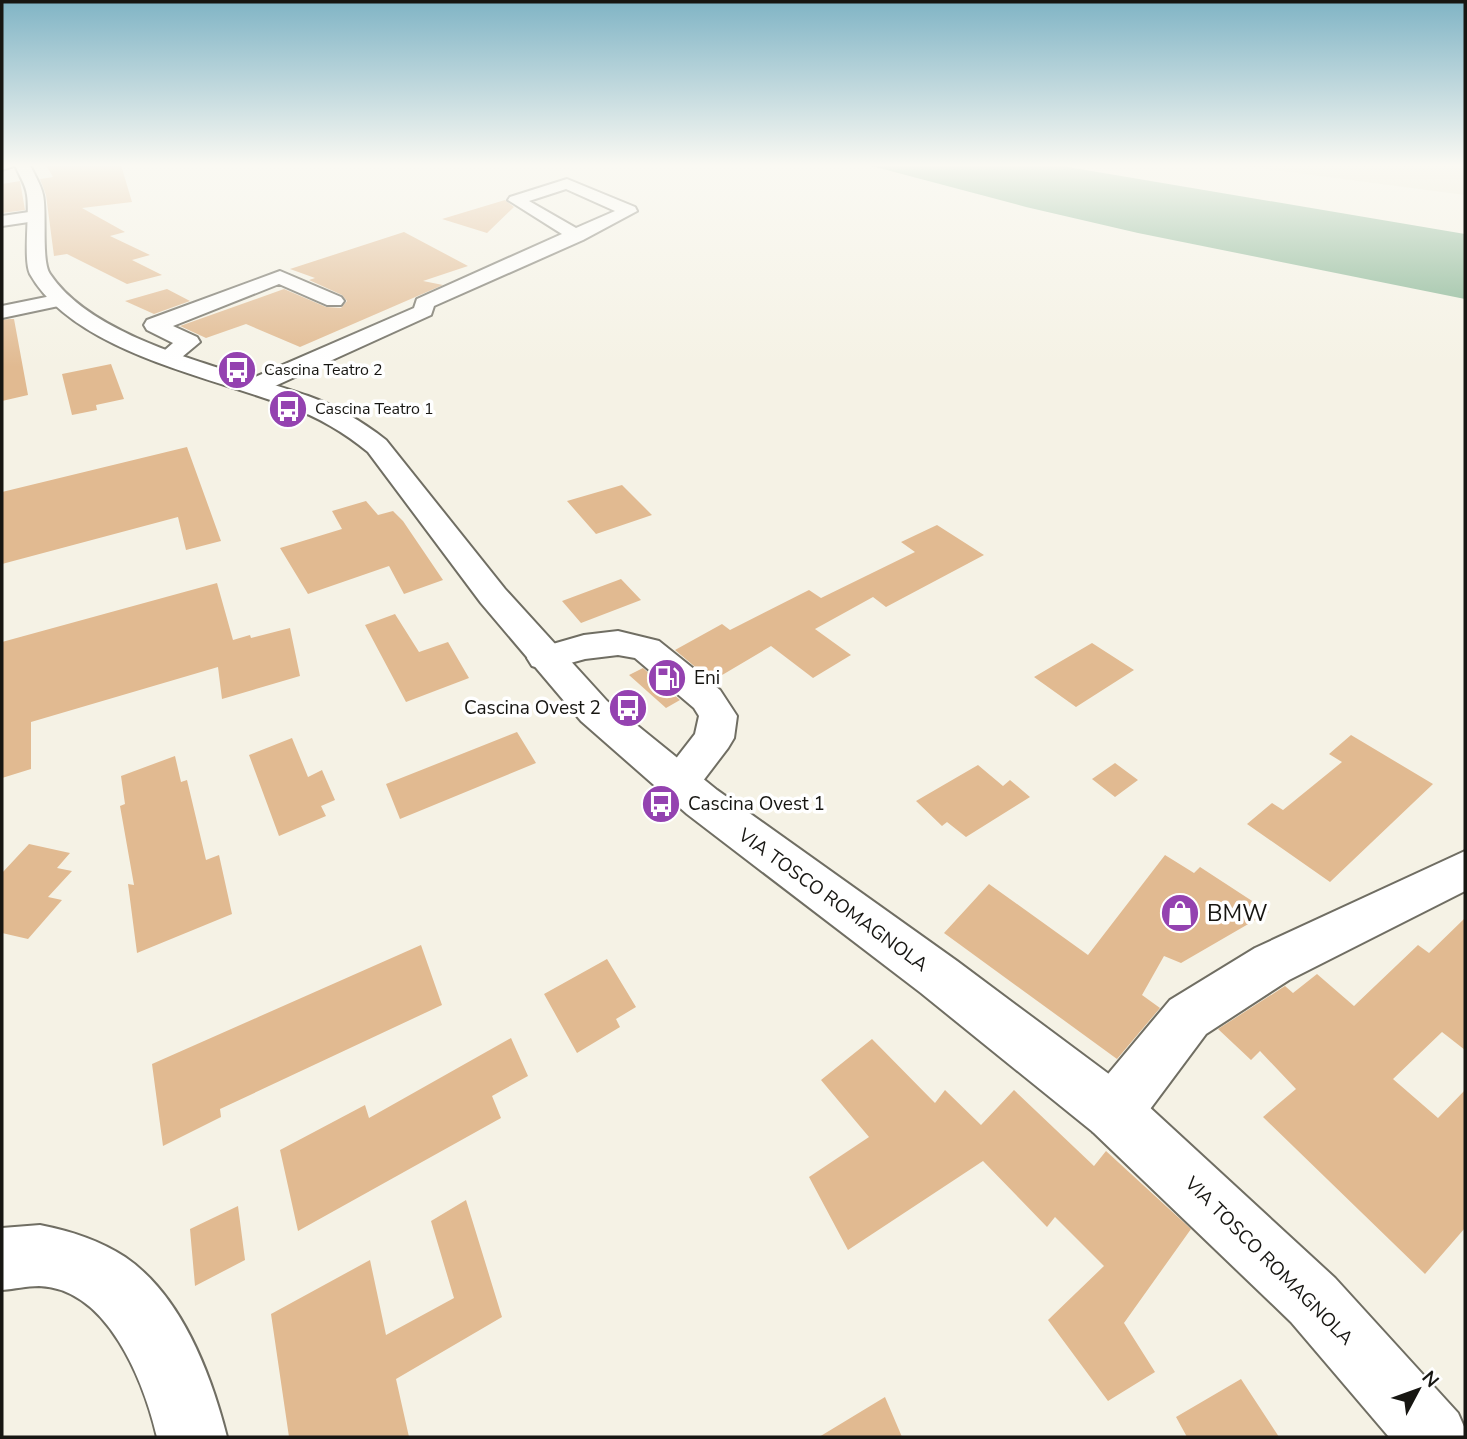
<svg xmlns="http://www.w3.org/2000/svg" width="1467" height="1439" viewBox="0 0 1467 1439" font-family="'Nunito Sans',sans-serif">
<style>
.built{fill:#ebe6d2}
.water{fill:#84b391}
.building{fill:#e1ba91}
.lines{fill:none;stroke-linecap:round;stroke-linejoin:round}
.minor-casing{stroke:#706e63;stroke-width:4}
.major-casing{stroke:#706e63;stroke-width:4}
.minor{fill:#fff;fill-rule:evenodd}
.major{fill:#fff;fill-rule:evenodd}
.labels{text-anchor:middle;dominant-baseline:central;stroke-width:7;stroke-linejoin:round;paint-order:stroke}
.far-poi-label{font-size:16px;fill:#171612;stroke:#fff;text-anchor:start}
.poi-label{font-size:19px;fill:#171612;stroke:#fff;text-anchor:start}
.street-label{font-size:19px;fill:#171612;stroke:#fff}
.near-poi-label{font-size:23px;fill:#171612;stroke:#fff;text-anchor:start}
</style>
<rect width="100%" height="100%" fill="#f5f2e5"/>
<path class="built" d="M1235 165H1465V195Z"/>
<path class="water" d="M868 165H1056L1465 234V299L1138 233 1026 207Z"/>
<path class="building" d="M46 165H121L132 202 82 208 125 232 110 236 150 255 132 260 162 275 127 284 67 254 54 256 46 195 40 179 53 177Z
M20 181 25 210 2 213V184Z
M505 200 514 207 487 233 442 219Z
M404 232 468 266 423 281 443 285 300 347 246 324 206 338 180 326 284 289 326 307 341 308 347 301 342 295 309 280 315 278 290 269Z
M167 289 190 301 154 314 125 301Z
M9 319H14L28 395 2 401V320Z
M111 364 124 399 96 405 97 410 72 415 62 374Z
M187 447 221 541 186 550 178 517 2 564V492Z
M622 485 652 515 596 534 567 501Z
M366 501 378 515 393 511 403 521 443 580 404 594 389 566 308 594 280 548 342 529 332 511Z
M937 525 984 555 886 607 873 597 815 629 851 655 813 678 771 646 712 681 675 650 722 624 730 630 809 590 821 598 915 552 901 542Z
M621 579 641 600 581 623 562 601Z
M217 583 233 640 250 635 251 638 290 628 300 676 222 699 218 667 31 722V769L2 778V642Z
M395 614 419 652 448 642 469 678 406 702 365 625Z
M1092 643 1134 670 1076 707 1034 677Z
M643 668 680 700 666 708 629 675Z
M517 732 536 763 400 819 386 784Z
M1351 735 1433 784 1330 882 1247 824 1272 803 1283 810 1342 762 1329 754Z
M292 738 308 777 322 770 335 800 321 806 326 816 279 836 249 755Z
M175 756 181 782 187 780 206 860 219 855 232 914 137 953 128 884 134 885 120 806 125 804 121 776Z
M1115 763 1138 780 1115 797 1092 779Z
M978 765 1003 786 1010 780 1030 797 966 837 947 822 942 826 916 801Z
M29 844 70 853 57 868 72 871 48 897 62 900 28 939 2 933V873Z
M1165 855 1194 873 1200 867 1269 912 1181 963 1164 956 1142 995 1160 1008 1117 1059 944 933 989 884 1088 955Z
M1465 918V1050L1442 1032 1393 1079 1438 1118 1465 1090V1228L1425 1274 1263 1117 1296 1089 1260 1051 1251 1060 1218 1029 1285 986 1293 993 1317 974 1354 1006 1418 945 1429 953Z
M421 945 442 1005 220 1109 221 1117 163 1146 152 1064Z
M607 959 636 1007 616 1019 620 1027 577 1053 544 994Z
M511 1038 528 1076 492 1096 501 1118 298 1231 280 1150 365 1105 369 1118Z
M872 1039 935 1103 945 1090 981 1125 1014 1090 1094 1166 1106 1151 1191 1229 1124 1323 1155 1372 1108 1401 1048 1320 1104 1266 1055 1217 1047 1227 983 1161 848 1250 809 1177 869 1137 821 1080Z
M466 1200 502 1317 396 1379 409 1437H289L271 1314 370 1260 386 1335 454 1298 431 1221Z
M238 1206 245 1260 195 1286 190 1229Z
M1241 1379 1279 1437H1187L1176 1417Z
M885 1397 902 1437H819Z"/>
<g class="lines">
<g class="minor-casing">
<path id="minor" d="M2 165H16L2 170Z
M567 179 635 207 637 211 583 240 434 306 431 315 264 391 255 393 246 391 243 386 246 381 414 308 417 299 562 234 508 200 510 197ZM566 189 615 211 576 228 529 201Z
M36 211 42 212 44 216 42 220 2 226V216Z
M280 271 341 297 344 301 341 305H327L279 284 173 326 197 337 200 342 176 362H160L157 357 173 343 147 330 144 325 147 320Z
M61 294 68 296 71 300 68 304 2 318V306Z
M618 631 659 641 720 690 737 716 734 738 728 748 693 794 678 799 663 794 657 783 695 734 699 716 694 708 635 658 618 655 585 659 545 670 532 666 527 658 532 650 584 635Z
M1465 851V891L1289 980 1206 1034 1133 1132 1113 1140 1093 1132 1085 1112 1093 1092 1170 1000 1255 948Z
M40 1225C71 1231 99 1240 125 1257 181 1295 211 1374 227 1437H157C144 1382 108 1288 39 1286 27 1286 14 1289 2 1290V1228Z"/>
</g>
<g class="major-casing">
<path id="major" d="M15 165H30C34 174 41 185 43 195 47 213 41 261 50 274 96 343 233 369 308 396 336 406 363 422 386 440L505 589 607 701 717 790 957 961 1133 1092 1335 1278 1458 1413 1465 1429V1437H1389L1291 1322 1093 1132 921 993 687 814 581 721 481 603 368 452C345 433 318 417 290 407 212 377 74 352 30 274 23 260 30 213 27 195 26 185 19 175 15 165Z"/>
</g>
<use href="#minor" class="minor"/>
<use href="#major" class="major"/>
</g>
<linearGradient id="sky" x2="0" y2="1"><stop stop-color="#80b4c5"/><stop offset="0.45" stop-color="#faf9f3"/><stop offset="1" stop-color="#faf9f3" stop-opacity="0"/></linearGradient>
<rect width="1467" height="367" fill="url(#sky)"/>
<defs>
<g id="bus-disc" transform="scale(2.0125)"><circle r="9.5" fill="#9442b0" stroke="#fff"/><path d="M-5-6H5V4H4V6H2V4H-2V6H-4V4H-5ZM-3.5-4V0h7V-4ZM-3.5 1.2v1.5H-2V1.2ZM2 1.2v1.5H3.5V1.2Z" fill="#fff"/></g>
<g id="fuel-disc" transform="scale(2.0125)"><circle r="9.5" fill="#9442b0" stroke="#fff"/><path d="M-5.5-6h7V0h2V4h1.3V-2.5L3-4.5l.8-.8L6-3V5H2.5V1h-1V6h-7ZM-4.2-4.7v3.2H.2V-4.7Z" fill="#fff"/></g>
<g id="shop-disc" transform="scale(2.0125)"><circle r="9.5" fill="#9442b0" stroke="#fff"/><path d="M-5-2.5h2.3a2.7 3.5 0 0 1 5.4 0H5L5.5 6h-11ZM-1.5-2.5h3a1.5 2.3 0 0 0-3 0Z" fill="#fff"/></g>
</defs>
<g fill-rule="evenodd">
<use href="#bus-disc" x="237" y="370"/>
<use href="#bus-disc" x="288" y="409"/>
<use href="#fuel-disc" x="667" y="678"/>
<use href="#bus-disc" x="628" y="708"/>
<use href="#bus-disc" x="661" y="804"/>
<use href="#shop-disc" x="1180" y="913"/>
</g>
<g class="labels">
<g class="far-poi-label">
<text x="264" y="370">Cascina Teatro 2</text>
<text x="315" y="409">Cascina Teatro 1</text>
</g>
<g class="poi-label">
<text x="694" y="678">Eni</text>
<text x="601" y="708" text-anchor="end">Cascina Ovest 2</text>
<text x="688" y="804">Cascina Ovest 1</text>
</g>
<g class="street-label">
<text transform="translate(833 900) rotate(36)">VIA TOSCO ROMAGNOLA</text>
<text transform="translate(1269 1261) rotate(45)">VIA TOSCO ROMAGNOLA</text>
</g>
<g class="near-poi-label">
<text x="1207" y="913">BMW</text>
</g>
</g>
<rect width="1467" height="1439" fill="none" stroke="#171612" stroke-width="7"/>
<g transform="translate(1418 1390) rotate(49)" stroke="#ffffff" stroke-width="5" paint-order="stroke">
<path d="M0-5L12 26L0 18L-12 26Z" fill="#171612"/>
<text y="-10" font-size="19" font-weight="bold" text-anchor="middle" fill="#171612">N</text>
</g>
</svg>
